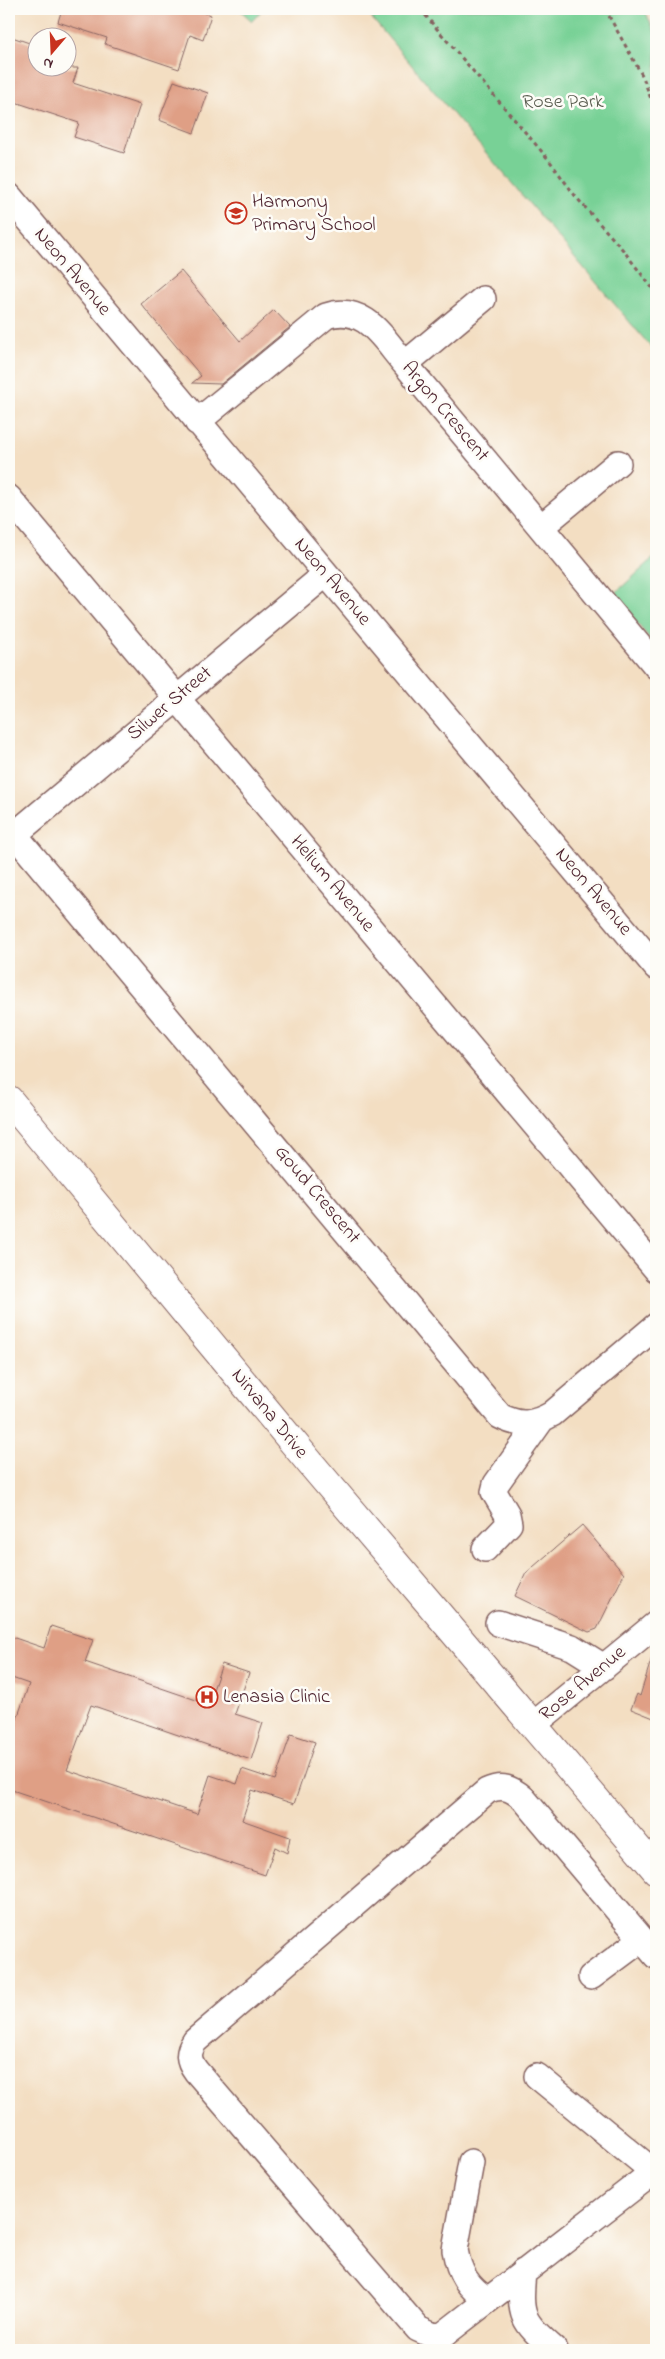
<svg xmlns="http://www.w3.org/2000/svg" width="665" height="2359" viewBox="0 0 665 2359" font-family="'Indie Flower',sans-serif">
<style>
.green{fill:#78d196;stroke:#617860}
.building{fill:#df9f85}
.lines{fill:none;stroke-linecap:round;stroke-linejoin:round}
.minor-casing{stroke:#856260;stroke-width:28}
.major-casing{stroke:#856260;stroke-width:30}
.path{stroke:#856260;stroke-width:3;stroke-dasharray:4 4;stroke-linecap:butt}
.minor{stroke:#fff;stroke-width:25}
.major{stroke:#fff;stroke-width:28}
.labels{text-anchor:middle;dominant-baseline:central;stroke-width:5;stroke-linejoin:round;paint-order:stroke}
.park-label{font-size:20px;fill:#5a5d50;stroke:#fdfcf7}
.poi-label{font-size:20px;fill:#4a1f2b;stroke:#fdfcf7;text-anchor:start}
.street-label{font-size:20px;fill:#4a1f2b;stroke:#fdfcf7}
</style>
<rect width="100%" height="100%" fill="#fdfcf7"/>
<filter id="ink" filterUnits="userSpaceOnUse"><feTurbulence type="fractalNoise" baseFrequency=".02" numOctaves="2"/><feDisplacementMap in="SourceGraphic" scale="10" xChannelSelector="R" yChannelSelector="G"/><feConvolveMatrix kernelMatrix="1 2 1 2 8 2 1 2 1" color-interpolation-filters="sRGB"/></filter>
<filter id="wash" filterUnits="userSpaceOnUse"><feTurbulence type="fractalNoise" baseFrequency=".0096" numOctaves="4" result="noise"/><feDisplacementMap in="SourceGraphic" scale="20" xChannelSelector="R" yChannelSelector="G"/><feGaussianBlur stdDeviation="1.12" result="paint"/><feColorMatrix in="noise" values="0 0 0 0 0 0 0 0 0 0 0 0 0 0 0 0 0 1.4 0 .05"/><feComposite in="paint" operator="in"/></filter>
<g filter="url(#wash)">
<rect width="100%" height="100%" fill="#f3dec2"/>
<path class="green" d="M239 9H263L252 21Z
M364 9H644L656 34V353Z
M656 556V646L613 595Z"/>
<g id="blocks">
<path class="building" d="M62 9H193L211 15 203 40 190 35 179 69 105 44 107 38 58 22Z
M9 36 38 46V68H78L73 83 140 105 124 153 74 137 79 123 9 100Z
M174 81 208 93 194 133 159 120Z
M181 271 240 341 274 310 290 327 221 384 192 383 201 376 141 304Z
M582 1525 624 1574 597 1629 589 1632 515 1596 526 1573Z
M51 1626 93 1640 85 1662 208 1704 222 1664 249 1673 235 1714 263 1723 251 1760 91 1705 67 1770 197 1814 210 1775 237 1784 242 1769 275 1780 291 1734 315 1742 294 1804 252 1790 242 1820 290 1837 287 1853 275 1847 265 1875 9 1789V1742L29 1684 9 1677V1636L44 1648Z
M653 1654 656 1655V1719L631 1709 637 1694 640 1696Z"/>
</g>
</g>
<g filter="url(#ink)">
<use href="#blocks" fill-opacity="0" stroke="#856260" stroke-width="1"/>
<g class="lines">
<g class="minor-casing">
<path id="minor" d="M9 196 656 967
M405 364 483 299
M197 422 326 316C365 303 383 339 405 364L656 666
M9 498 656 1269
M541 527 618 463
M9 828 500 1416C519 1426 533 1425 552 1414L656 1326
M14 835 326 574
M485 1549 509 1524 507 1514 494 1492 496 1484 540 1422
M498 1623 572 1647 604 1667
M533 1725 656 1624
M656 1956 523 1798C511 1788 502 1784 487 1791L195 2041C187 2053 188 2060 196 2071L418 2329 434 2336 443 2335 656 2170
M591 1977 642 1939
M537 2076 654 2172
M471 2162 455 2250C459 2273 468 2288 488 2300
M523 2272C519 2317 521 2320 555 2350"/>
</g>
<g class="major-casing">
<path id="major" d="M9 1100 311 1464 656 1870"/>
</g>
<path class="path" d="M420 9 549 160 576 197 623 250 656 293
M605 9 643 77 656 113"/>
<use href="#minor" class="minor"/>
<use href="#major" class="major"/>
</g>
</g>
<defs>
<g id="school-ring" transform="scale(1.125)"><circle r="9.5" fill="#fdfcf7" stroke="#c8321e" stroke-width="1.5"/><path d="M0-5L7-2L0 1L-7-2ZM-4 1L0 2.5L4 1V4Q0 6-4 4Z" fill="#c8321e"/></g>
<g id="hospital-ring" transform="scale(1.125)"><circle r="9.5" fill="#fdfcf7" stroke="#c8321e" stroke-width="1.5"/><path d="M-5-5h3v3.5h4V-5h3V5h-3V1.5h-4V5h-3Z" fill="#c8321e"/></g>
</defs>
<g fill-rule="evenodd">
<use href="#school-ring" x="236" y="213"/>
<use href="#hospital-ring" x="207" y="1697"/>
</g>
<g class="labels">
<g class="park-label">
<text x="563" y="102">Rose Park</text>
</g>
<g class="poi-label">
<text x="252" y="202">Harmony<tspan x="252" dy="23">Primary School</tspan></text>
<text x="223" y="1697">Lenasia Clinic</text>
</g>
<g class="street-label">
<text transform="translate(72 272) rotate(50)">Neon Avenue</text>
<text transform="translate(445 412) rotate(50)">Argon Crescent</text>
<text transform="translate(332 582) rotate(50)">Neon Avenue</text>
<text transform="translate(170 704) rotate(-40)">Silwer Street</text>
<text transform="translate(332 884) rotate(50)">Helium Avenue</text>
<text transform="translate(593 892) rotate(50)">Neon Avenue</text>
<text transform="translate(317 1195) rotate(50)">Goud Crescent</text>
<text transform="translate(269 1414) rotate(51)">Nirvana Drive</text>
<text transform="translate(583 1684) rotate(-40)">Rose Avenue</text>
</g>
</g>
<rect width="665" height="2359" fill="none" stroke="#fdfcf7" stroke-width="30"/>
<g transform="translate(52 52) rotate(199)"><circle r="24" fill="#fdfcf7" stroke="#b5a4a5"/>
<path d="M0-4L9 19L0 12L-9 19Z" fill="#c8321e"/>
<text y="-8" font-size="14" font-weight="bold" text-anchor="middle" fill="#4a1f2b">N</text>
</g>
</svg>
